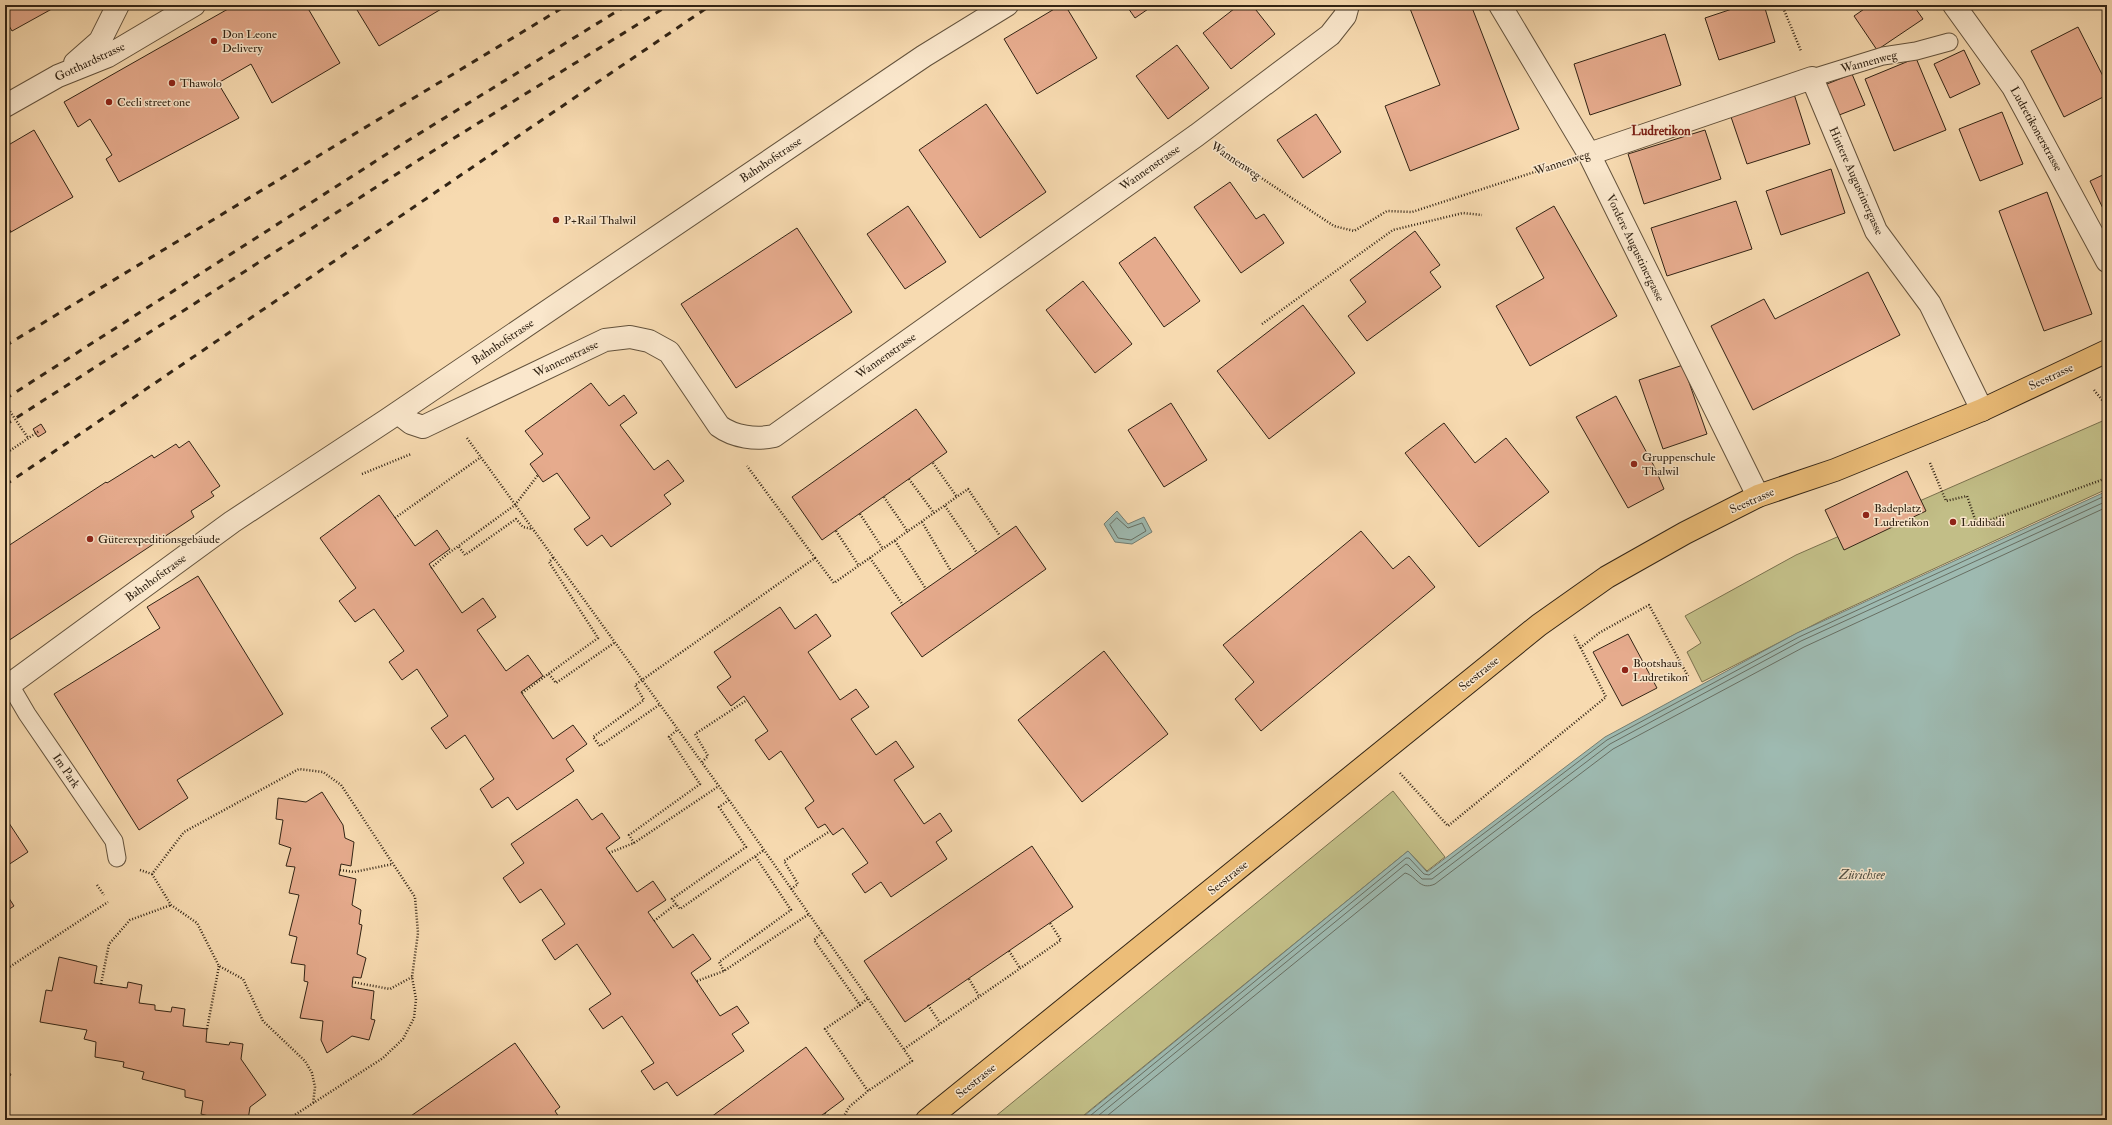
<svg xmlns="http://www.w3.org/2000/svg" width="2112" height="1125" viewBox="0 0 2112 1125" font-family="'IM FELL Double Pica',serif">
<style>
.green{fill:#c2be87;stroke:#7a714e}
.water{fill:#9ebab1;stroke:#737e73}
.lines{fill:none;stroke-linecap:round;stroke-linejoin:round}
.shore{stroke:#686f63;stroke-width:1}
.building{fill:#e6ab8d;stroke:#322415}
.service-casing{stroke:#63523c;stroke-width:19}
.minor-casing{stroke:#63523c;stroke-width:24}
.tertiary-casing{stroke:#63523c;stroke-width:24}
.primary-casing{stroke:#322415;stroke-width:24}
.path{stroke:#322415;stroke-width:2.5;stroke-dasharray:1 2;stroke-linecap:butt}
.service{stroke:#fae7cc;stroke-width:17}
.minor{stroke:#fae7cc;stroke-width:22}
.tertiary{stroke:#fae7cc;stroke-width:22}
.primary{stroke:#ecbd78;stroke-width:22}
.rail{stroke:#322415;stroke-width:3;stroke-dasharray:7 7;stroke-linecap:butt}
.path-bridge{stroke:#322415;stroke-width:2.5;stroke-dasharray:1 2;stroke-linecap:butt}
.poi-dot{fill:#8f2418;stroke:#fae7cc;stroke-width:1.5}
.labels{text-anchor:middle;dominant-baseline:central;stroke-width:3;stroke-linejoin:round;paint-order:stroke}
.poi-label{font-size:12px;fill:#322415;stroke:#fae7cc;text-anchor:start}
.street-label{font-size:12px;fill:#322415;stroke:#fae7cc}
.neighbourhood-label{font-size:13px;font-weight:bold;fill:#7a1f14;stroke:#fae7cc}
.water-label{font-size:13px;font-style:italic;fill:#525144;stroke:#fae7cc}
</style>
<rect width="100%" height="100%" fill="#f7dab0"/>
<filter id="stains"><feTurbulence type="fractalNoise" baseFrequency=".005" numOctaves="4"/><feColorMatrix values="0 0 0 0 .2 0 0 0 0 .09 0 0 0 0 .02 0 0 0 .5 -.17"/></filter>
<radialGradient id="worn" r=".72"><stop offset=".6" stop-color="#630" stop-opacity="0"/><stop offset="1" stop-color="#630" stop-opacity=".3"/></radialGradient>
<path class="green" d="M2107 419V489L1827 618 1702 682 1687 652 1701 643 1685 616 1796 555Z
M1393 791 1445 857 1427 871 1408 851 1078 1120H991Z"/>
<path class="water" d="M2107 491V1120H1079L1408 851 1427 872 1605 737 1797 633Z
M1117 511 1128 524 1144 517 1152 532 1132 544 1115 542 1104 524Z"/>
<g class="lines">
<path class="shore" d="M1117 518 1128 528 1142 523 1146 531 1131 540 1118 538 1110 525Z
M1085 1120 1406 858H1409L1424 874 1429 875 1607 740 1799 637 2107 495
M1093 1120 1406 864 1408 865 1422 879H1432L1610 744 1801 641 2107 501
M1102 1120 1405 873C1417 876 1419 891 1435 884L1613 749 1804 647 2107 507"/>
</g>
<path class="building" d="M5 5H59L12 31 5 19Z
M235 5H306L340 63 272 103 251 64 218 83 239 118 119 182 106 159 112 155 90 119 78 127 64 102Z
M354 5H448L379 46Z
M1061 5H1065L1097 58 1037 94 1004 39Z
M1126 5H1154L1135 18Z
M1239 5H1252L1275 34 1231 69 1203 33Z
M1412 5H1471L1519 129 1410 171 1385 106 1440 85 1409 6Z
M1744 5H1764L1775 42 1719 60 1705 18Z
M1870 5H1913L1923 19 1877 50 1854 16Z
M2078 27 2107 84V95L2064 117 2031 51Z
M1665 34 1681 85 1590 115 1574 64Z
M1177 45 1209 88 1168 119 1136 76Z
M1964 50 1980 84 1950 98 1934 64Z
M1916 58 1946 130 1894 151 1865 79Z
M1852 74 1865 105 1834 117 1822 86Z
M1794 94 1810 144 1747 164 1730 114Z
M986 104 1046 192 980 238 919 150Z
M2002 112 2023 164 1980 181 1959 129Z
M1316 114 1341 152 1303 178 1277 140Z
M34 130 73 197 11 232 5 222V147Z
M1705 130 1721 179 1644 204 1628 154Z
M1831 169 1845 213 1781 235 1766 191Z
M2107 173V217L2090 181Z
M1230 182 1256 219 1264 214 1284 243 1241 273 1194 207Z
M2047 192 2092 314 2044 331 1999 211Z
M1736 201 1752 249 1667 276 1651 228Z
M908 206 946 262 905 289 867 234Z
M1554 206 1617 316 1530 366 1496 306 1544 278 1516 228Z
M5 222 11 232 5 235Z
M797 228 852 312 736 388 681 304Z
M1415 231 1440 265 1430 272 1441 287 1367 341 1348 316 1366 302 1350 280Z
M1155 237 1200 301 1164 327 1119 263Z
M1868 272 1900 335 1753 410 1711 326 1764 299 1775 319Z
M1083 281 1132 344 1095 373 1046 310Z
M1303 305 1355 373 1269 439 1217 371Z
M1683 365 1707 434 1663 449 1639 380Z
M591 383 609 406 624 395 637 413 620 425 654 470 668 460 684 481 664 495 671 504 611 547 602 535 587 546 574 529 590 518 557 473 543 482 530 464 543 454 525 431Z
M1616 396 1654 466 1664 489 1628 508 1576 417Z
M1171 403 1207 460 1164 487 1128 430Z
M916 409 947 452 822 540 792 497Z
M1444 423 1475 463 1506 438 1549 492 1479 547 1405 453Z
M41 424 46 432 38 437 33 429Z
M189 441 220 486 211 492 214 496 191 511 194 517 5 643V548L106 482 107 483 152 455 154 458 176 444 179 448Z
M1907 471 1926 511 1844 550 1825 510Z
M379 495 415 546 437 530 450 549 429 564 462 613 483 598 496 617 477 630 506 671 528 655 543 676 521 692 553 739 573 725 587 744 566 759 574 771 517 810 508 797 492 808 480 789 494 779 465 735 446 749 431 728 448 716 417 669 402 680 389 662 404 651 374 609 355 622 339 601 356 588 320 538Z
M1016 526 1046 569 922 657 891 613Z
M1361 531 1393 569 1409 556 1435 587 1261 731 1235 699 1254 682 1223 645Z
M198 576 283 714 177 780 188 798 139 830 54 694 160 628 147 607Z
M780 607 795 629 816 614 831 636 808 652 840 700 856 689 869 707 851 719 876 755 896 741 914 767 894 780 924 824 940 813 952 831 936 842 947 859 891 897 881 882 865 893 852 874 868 863 843 828 833 835 825 824 818 828 805 808 814 801 781 751 769 760 755 740 768 731 744 696 731 706 717 687 731 677 714 652Z
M1628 634 1657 688 1622 706 1593 652Z
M1104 651 1168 734 1082 802 1018 720Z
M322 792 343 825 345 838 354 842 351 866 341 864 339 875 356 879 352 905 361 910 359 924 362 925 357 954 366 958 361 978 353 977 352 987 374 991 371 1019 375 1020 369 1040 352 1036 327 1053 321 1040 323 1021 300 1018 308 982 304 981 305 965 291 963 297 937 289 935 299 895 289 893 295 867 286 866 291 848 279 844 283 820 276 819 278 798 306 802Z
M577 799 592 820 602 813 620 838 606 848 637 892 653 881 666 900 648 912 673 948 693 934 711 959 691 973 720 1016 737 1006 749 1023 732 1034 744 1051 677 1096 667 1082 654 1090 641 1071 654 1063 622 1016 603 1029 589 1009 611 994 577 944 555 960 542 940 565 924 541 889 520 903 503 878 524 863 511 844Z
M5 817 28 852 5 867Z
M1032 846 1073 907 905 1022 864 961Z
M5 892 14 906 5 912Z
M59 957 97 966 94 983 127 988 128 982 142 985 139 1003 155 1005V1010L171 1012 172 1007 185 1009 183 1026 207 1029 206 1042 229 1045 230 1042 243 1044 241 1059 266 1095 250 1107 248 1120H224L201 1114 203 1101 185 1097V1090L142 1079 144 1072 123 1067 124 1062 95 1057 96 1042 84 1039 87 1030 40 1022 46 990 52 991Z
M515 1043 560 1107 555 1111 561 1120H409L408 1118Z
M806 1047 844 1099 825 1113 815 1120H707Z
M5 1065 11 1075 5 1079Z"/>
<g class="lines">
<g class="service-casing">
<path id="service" d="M1812 78 1883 56 1916 51 1949 42
M10 685 27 714 114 841 117 858"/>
</g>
<g class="minor-casing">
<path id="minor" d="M1500 5 1589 154 1758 496
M1589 154 1812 78 1876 231 1930 304 1982 410
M398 413 411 423 423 427 605 340 630 337 649 341 669 352 719 426C734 437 756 440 774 436L1197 135 1330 35 1345 16 1348 5
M5 688 232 522 387 420 924 56 1007 5"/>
</g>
<g class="tertiary-casing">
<path id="tertiary" d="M1954 5 2013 87 2107 261
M75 63 100 41 118 5
M5 106 58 76 108 56 194 5"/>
</g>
<g class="primary-casing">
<path id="primary" d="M927 1120 1539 625 1607 577 1685 533 1758 496 1835 470 1982 410 2107 351"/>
</g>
<path class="path" d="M1782 5 1801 51
M1222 152 1334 226 1354 231 1387 211 1412 212 1562 163
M1262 324 1393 230 1463 213 1482 215
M2094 390 2107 406
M467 438 729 800 912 1061 868 1091 825 1029 860 1005
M5 454 39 431
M933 463 957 497
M1930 463 1946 501 1967 496 1977 525 2107 478
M362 474 411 454
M909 479 934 513
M884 497 908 532
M945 506 977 553
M860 514 883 549
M395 518 481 457
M922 522 951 571
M836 531 859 566
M895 541 926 589
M459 547 465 555 516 519 523 527 532 529
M815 558 834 583 968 489 1000 536
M870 558 903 605
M431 568 446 555 515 505 538 475
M1580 648 1599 633 1649 605 1689 678
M549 674 556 683 614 643
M522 693 598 638 549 562 554 557
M659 705 600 746 593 737 644 700 635 685 815 558 747 466
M702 762 708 756 695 734 747 700
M1400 773 1448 826 1606 697 1574 635
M729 800 719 807 746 847 672 899 680 909 764 850
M634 843 629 835 700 784 669 737 677 730
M609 853 634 843 719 786
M140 870 152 874 184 832 299 769 323 772 341 785 415 897 418 933 412 977 416 999 414 1018 403 1039 383 1058 287 1120
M340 870 354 872 393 864
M152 874 171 905 197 923 219 966 243 979 263 1021 305 1061 312 1073 315 1087 313 1104
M97 885 104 895
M791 889 798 884 784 861 830 831
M654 921 676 904
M822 933 814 940 860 1005 868 998
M1009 951 1020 968
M5 970 108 902
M724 971 719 962 791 910 755 856
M969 979 979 996
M697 981 724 971 809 914
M352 982 390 989 412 977
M101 984 109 944 130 920 171 905
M928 1005 940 1023
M207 1029 219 966
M904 1049 1061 940 1050 923
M825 1113 832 1120
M842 1120 849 1107 868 1091"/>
<use href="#service" class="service"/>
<use href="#minor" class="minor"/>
<use href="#tertiary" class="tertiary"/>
<use href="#primary" class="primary"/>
<path class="rail" d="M5 346 567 5
M5 399 404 143 627 5
M5 425 417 161 669 5
M5 485 711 5"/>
<path class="path-bridge" d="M5 404 28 438"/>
</g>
<g class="poi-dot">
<circle cx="214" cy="41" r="4"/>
<circle cx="172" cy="83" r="4"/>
<circle cx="109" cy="102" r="4"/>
<circle cx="556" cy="220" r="4"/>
<circle cx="1634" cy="464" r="4"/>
<circle cx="1866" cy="515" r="4"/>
<circle cx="1953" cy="522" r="4"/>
<circle cx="90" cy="539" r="4"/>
<circle cx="1625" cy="670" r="4"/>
</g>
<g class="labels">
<g class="poi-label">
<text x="222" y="34">Don Leone<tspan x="222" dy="14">Delivery</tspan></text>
<text x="180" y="83">Thawolo</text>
<text x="117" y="102">Cecli street one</text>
<text x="564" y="220">P+Rail Thalwil</text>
<text x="1642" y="457">Gruppenschule<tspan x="1642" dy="14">Thalwil</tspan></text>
<text x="1874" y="508">Badeplatz<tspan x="1874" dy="14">Ludretikon</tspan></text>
<text x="1961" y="522">Ludibadi</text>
<text x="98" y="539">Güterexpeditionsgebäude</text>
<text x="1633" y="663">Bootshaus<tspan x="1633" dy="14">Ludretikon</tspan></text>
</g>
<g class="street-label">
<text transform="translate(90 62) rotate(-25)">Gotthardstrasse</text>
<text transform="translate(1869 62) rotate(-15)">Wannenweg</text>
<text transform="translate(2036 129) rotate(61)">Ludretikonerstrasse</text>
<text transform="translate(771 160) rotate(-34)">Bahnhofstrasse</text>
<text transform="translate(1236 161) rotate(34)">Wannenweg</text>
<text transform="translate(1562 163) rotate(-18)">Wannenweg</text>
<text transform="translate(1150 168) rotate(-35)">Wannenstrasse</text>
<text transform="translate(1856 181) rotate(66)">Hintere Augustinergasse</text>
<text transform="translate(1635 248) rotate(64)">Vordere Augustinergasse</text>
<text transform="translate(503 342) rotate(-34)">Bahnhofstrasse</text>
<text transform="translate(886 356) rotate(-35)">Wannenstrasse</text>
<text transform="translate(566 359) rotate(-26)">Wannenstrasse</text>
<text transform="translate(2051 377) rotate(-25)">Seestrasse</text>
<text transform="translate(1752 501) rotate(-24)">Seestrasse</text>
<text transform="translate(156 578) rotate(-36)">Bahnhofstrasse</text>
<text transform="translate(1479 674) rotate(-39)">Seestrasse</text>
<text transform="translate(66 771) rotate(56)">Im Park</text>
<text transform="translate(1228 878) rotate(-39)">Seestrasse</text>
<text transform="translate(976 1081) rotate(-39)">Seestrasse</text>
</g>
<g class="neighbourhood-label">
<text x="1661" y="131">Ludretikon</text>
</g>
<g class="water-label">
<text x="1862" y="875">Zürichsee</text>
</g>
</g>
<rect width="2112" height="1125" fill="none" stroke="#f7dab0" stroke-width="20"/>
<rect x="6" y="6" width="2100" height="1113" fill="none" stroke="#322415" stroke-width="2"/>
<rect x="10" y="10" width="2092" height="1105" fill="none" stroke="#322415"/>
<rect width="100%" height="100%" filter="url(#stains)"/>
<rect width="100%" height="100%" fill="url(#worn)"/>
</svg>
